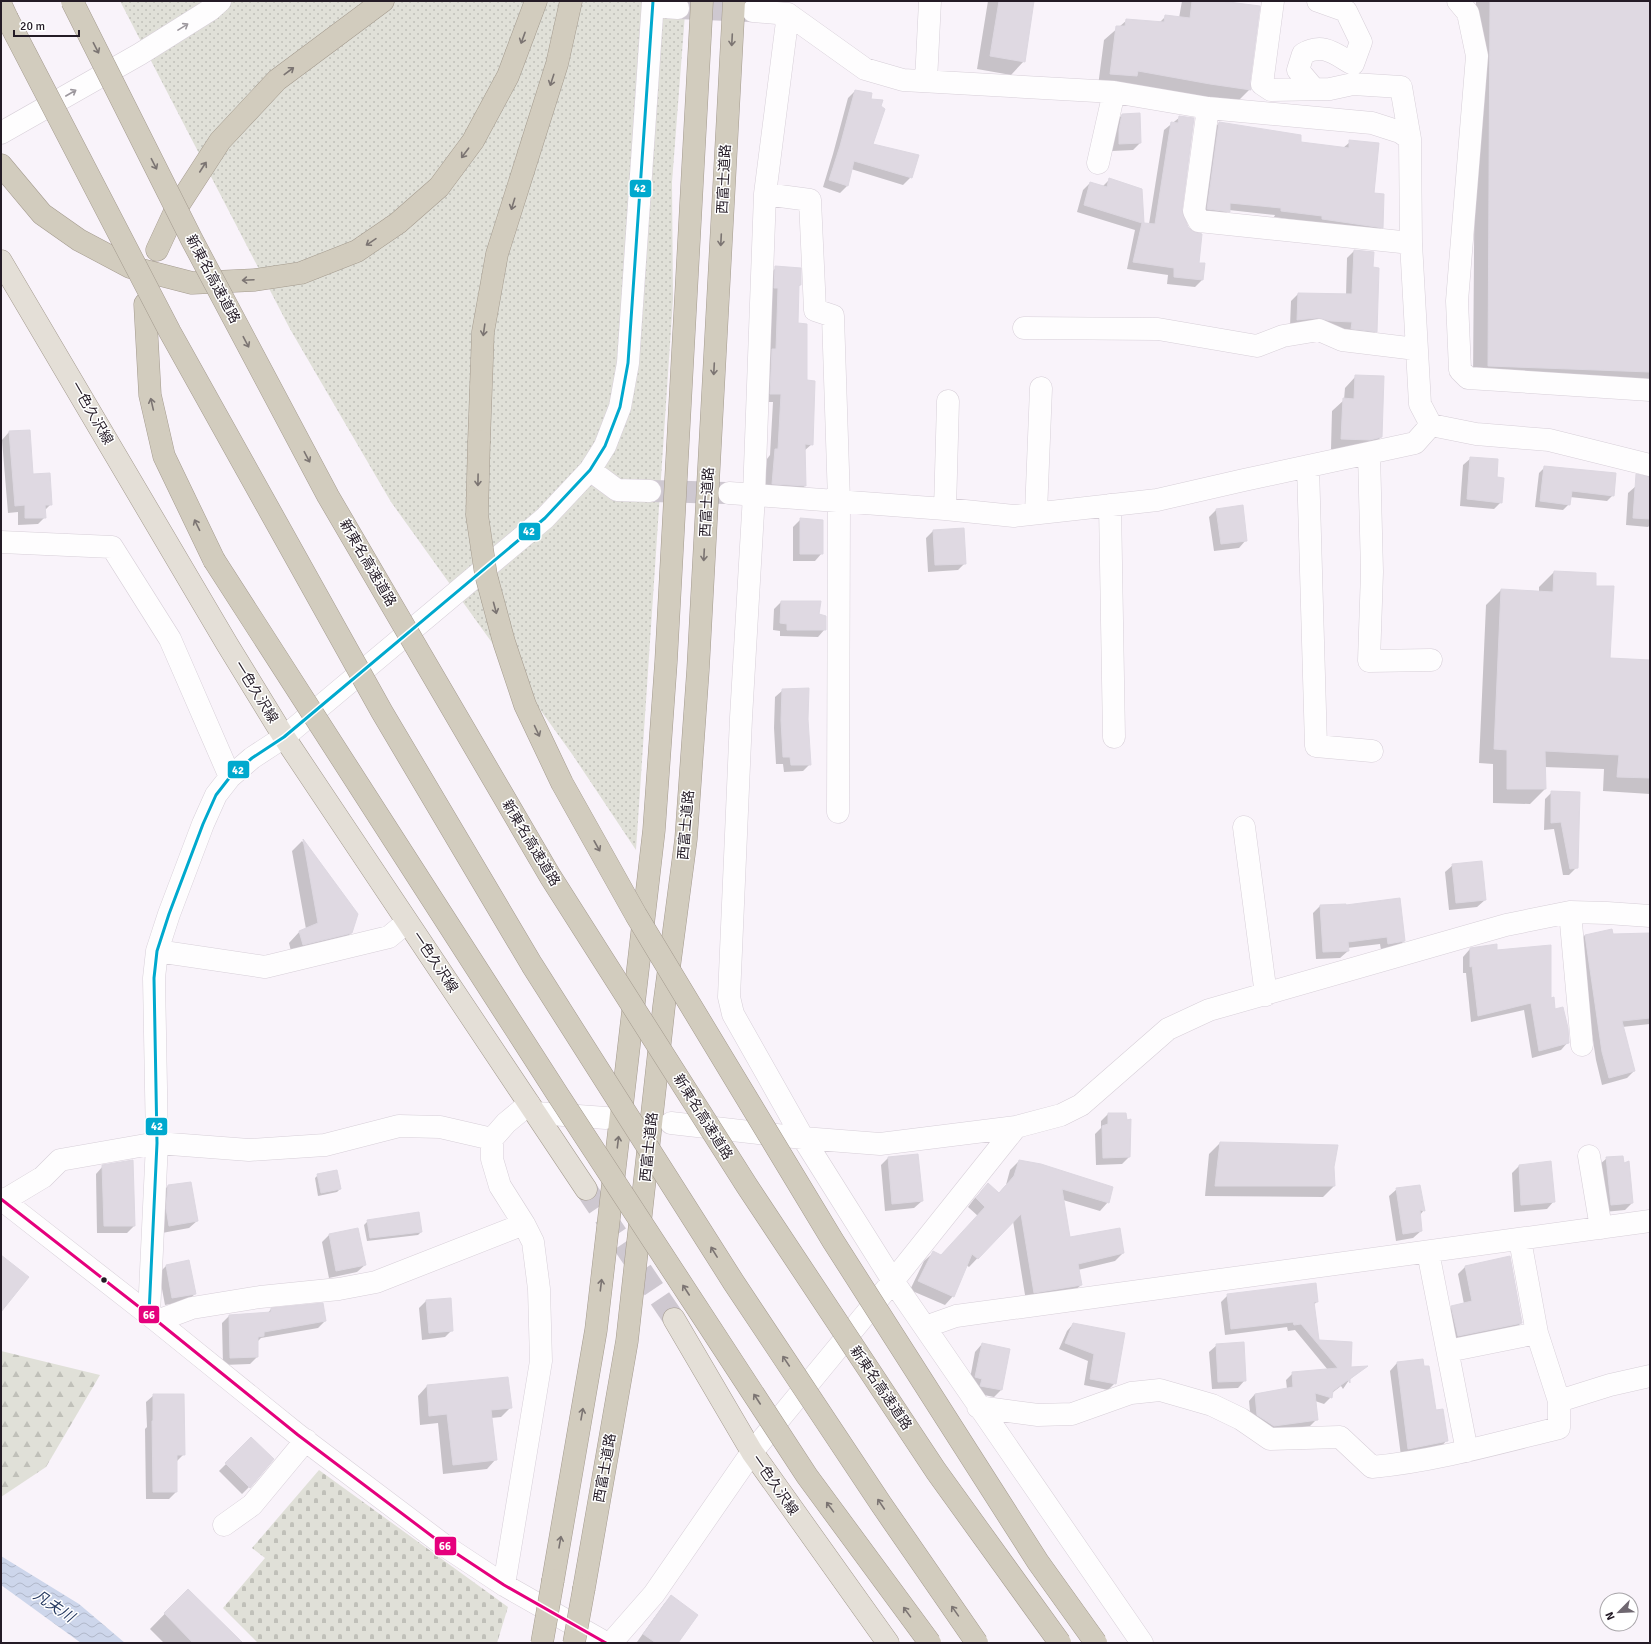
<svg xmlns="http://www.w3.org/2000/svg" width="1651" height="1644" viewBox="0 0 1651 1644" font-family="Signika,'Noto Sans JP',sans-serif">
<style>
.grass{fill:url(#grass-dots)}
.forest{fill:url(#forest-firs)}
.cemetery{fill:url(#cemetery-stones)}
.water{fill:url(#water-waves)}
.shadow{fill:#0003}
.building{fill:#dfd9e2;stroke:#ddd8e1}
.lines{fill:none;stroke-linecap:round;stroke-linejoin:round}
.minor-tunnel{stroke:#cec8d0;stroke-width:22;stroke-dasharray:22 11;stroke-linecap:butt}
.major-tunnel{stroke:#cec8d0;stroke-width:22;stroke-dasharray:22 11;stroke-linecap:butt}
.minor-casing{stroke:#d7cfd8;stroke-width:23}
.major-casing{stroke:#a49b8f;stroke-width:23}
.highway-casing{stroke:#a49b8f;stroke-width:23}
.minor{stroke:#fefdfe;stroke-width:22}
.major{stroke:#e4dfd7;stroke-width:22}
.highway{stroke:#d2ccbe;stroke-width:22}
.highway-bridge-casing{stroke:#a49b8f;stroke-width:23;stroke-linecap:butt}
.highway-bridge{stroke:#d2ccbe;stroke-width:22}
.bus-1-casing{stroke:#fff;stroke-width:6}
.bus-2-casing{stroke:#fff;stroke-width:6}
.bus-1{stroke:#e5007d;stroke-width:3}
.bus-2{stroke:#00a9ce;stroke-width:3}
.oneway{stroke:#9c979d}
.oneway2{stroke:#7b7472}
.bus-dot{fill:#241b26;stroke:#fff;stroke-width:1.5}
.labels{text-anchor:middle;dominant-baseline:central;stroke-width:3;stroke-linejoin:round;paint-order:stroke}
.street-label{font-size:14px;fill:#241b26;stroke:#fff}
.water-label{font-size:15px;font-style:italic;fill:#263a61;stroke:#fff}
.line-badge{stroke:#fff;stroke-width:1.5}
.badge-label{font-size:11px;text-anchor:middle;font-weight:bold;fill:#fff}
</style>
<defs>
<pattern id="grass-dots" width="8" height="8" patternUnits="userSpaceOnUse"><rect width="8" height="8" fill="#e0e0d8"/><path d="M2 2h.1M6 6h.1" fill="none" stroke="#c0c0b9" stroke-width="1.8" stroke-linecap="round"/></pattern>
<pattern id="forest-firs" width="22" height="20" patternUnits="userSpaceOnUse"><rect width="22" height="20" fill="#e0e0d8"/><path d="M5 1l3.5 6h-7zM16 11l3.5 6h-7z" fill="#c0c0b9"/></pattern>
<pattern id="cemetery-stones" width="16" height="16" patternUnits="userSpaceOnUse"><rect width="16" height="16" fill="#e0e0d8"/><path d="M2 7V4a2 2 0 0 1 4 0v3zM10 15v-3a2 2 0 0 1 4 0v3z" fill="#c0c0b9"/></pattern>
<pattern id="water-waves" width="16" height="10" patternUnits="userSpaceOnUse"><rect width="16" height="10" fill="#cdd6eb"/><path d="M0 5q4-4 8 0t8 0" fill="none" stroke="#b0b7c9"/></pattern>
</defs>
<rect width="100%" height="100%" fill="#f9f3fa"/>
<path class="grass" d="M120 1H686L672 182 673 299 636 850 572 754 391 502 290 329Z"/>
<path class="forest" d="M1 1351 100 1375 46 1467 1 1497Z"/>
<path class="cemetery" d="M319 1470 508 1607 497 1643H258L223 1608 265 1558 252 1548Z"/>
<path class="water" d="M1 1556 79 1604 125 1643H81L1 1585Z"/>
<path class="shadow" d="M988 1H1033L1024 61 1011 75 977 69Z
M1182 1H1212L1249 82 1250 89 1237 102 1098 86 1104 40 1127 20 1159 23 1166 16 1179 18Z
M1476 1H1650V387L1473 380Z
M855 91 869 100 872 144 911 177 903 185 851 169 847 186 840 193 823 187 833 154 848 98Z
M1122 115 1140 143 1133 150 1112 151V137L1115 122Z
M1180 117 1181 210 1198 264H1204L1202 280 1195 287 1167 284 1168 275 1127 269 1135 230 1077 212 1083 190 1090 183 1103 186 1109 180 1141 190 1143 224H1149L1164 130Z
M1219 123 1299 143 1343 148 1350 142 1382 227 1375 234 1316 223 1274 217 1275 215 1229 210 1221 218 1200 216 1212 131Z
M1354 251 1372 268 1376 331 1369 338 1345 336V329L1290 327 1291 301 1298 294 1346 295 1347 258Z
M776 268 800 285 798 287 796 324 806 381 812 444 804 451 805 486 796 494 764 492 767 459 770 455 773 402H762L767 276Z
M1356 376 1381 437 1370 448 1359 451 1331 449 1332 411 1344 400 1345 388Z
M9 432 32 475 51 504 45 510V517L38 524 18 525V512L8 513 2 440Z
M1471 458 1495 478 1501 502 1494 509 1460 506 1463 465Z
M1545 467 1613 495 1607 501 1570 497 1569 504 1563 510 1535 507 1539 473Z
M1636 486 1650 487V525L1648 527 1626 525 1628 493Z
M1216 510 1246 540 1239 548 1214 551 1209 517Z
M801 519 822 553 815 561H793V527Z
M963 529 965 563 958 570 928 572 926 538 933 531Z
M1554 572 1595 574V587L1609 659 1650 661V794L1603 791 1604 769 1544 767 1545 789 1530 804 1493 803V764L1479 763 1486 605 1501 590 1539 592V587Z
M781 602 818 615 825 629 818 637 780 636V631L773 630 774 609Z
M783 690 807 719 810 764 803 771 784 772 783 764H776L774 728 775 697Z
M1552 792 1577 867 1569 875H1563L1554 829 1544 830 1545 799Z
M302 841 357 914 352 932 340 944 292 955 289 943 300 931 306 929 292 851Z
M1453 865 1485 900 1477 907 1449 910 1445 872Z
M1320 906 1404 941 1397 948 1381 950 1380 944 1347 948 1348 951 1340 958 1316 959 1313 913Z
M1650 934V1024L1622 1027 1634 1071 1627 1078 1602 1085 1596 1060 1578 943 1585 935Z
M1470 949 1496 951 1550 1000 1568 1042 1561 1050 1532 1058 1524 1010 1471 1022 1466 973H1463V957Z
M1108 1114 1126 1121 1129 1157 1122 1164 1096 1165 1095 1134 1101 1128V1121Z
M1220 1143 1333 1167 1334 1186 1323 1197 1205 1196 1209 1154Z
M888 1158 922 1201 914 1208 885 1211 881 1165Z
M1607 1158 1632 1203 1625 1210 1604 1212 1599 1165Z
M1019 1161 1108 1202 1100 1211 1063 1200 1069 1238 1123 1253 1115 1261 1078 1270 1081 1285 1072 1293 1026 1301 1013 1221 969 1267 966 1265 953 1296 945 1305 910 1290 924 1261 933 1253 941 1256 978 1216 968 1207 974 1199 988 1185 998 1194 1006 1185 1010 1170Z
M1550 1162 1554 1201 1547 1209 1514 1212 1512 1173 1519 1166Z
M103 1166 134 1226 127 1233H97L96 1174Z
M318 1175 340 1189 337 1192 318 1196 315 1178Z
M168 1186 197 1221 189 1228 162 1233 161 1193Z
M1397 1189 1424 1210 1420 1215 1421 1231 1413 1238 1396 1241 1389 1196Z
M368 1221 421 1232 418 1235 367 1241 364 1225Z
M329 1235 365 1265 357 1272 329 1278 322 1242Z
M166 1266 195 1294 187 1301 165 1305 159 1273Z
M1465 1267 1521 1323 1514 1330 1451 1343 1444 1314 1452 1307 1464 1304 1458 1274Z
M1228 1295 1317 1302 1313 1305 1318 1341 1350 1368 1365 1367 1349 1380 1343 1389 1341 1386 1332 1393 1331 1397 1324 1404 1315 1401 1317 1419 1310 1426 1267 1432 1251 1422 1249 1401 1255 1394 1287 1389 1286 1380 1293 1373 1328 1370 1295 1330 1288 1331 1287 1327 1225 1335 1221 1302Z
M426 1301 452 1330 445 1337 422 1340 419 1308Z
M271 1309 325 1321 318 1328 261 1338 257 1342V1357L250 1364 223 1365 222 1323 229 1316 268 1313Z
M1073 1324 1115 1383 1108 1390 1084 1385 1088 1361 1059 1349 1067 1331Z
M982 1344 1001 1390 994 1397 974 1393 969 1384 975 1352Z
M1217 1345 1245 1380 1238 1388 1212 1389 1209 1352Z
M1397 1363 1435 1411 1447 1440 1440 1448 1401 1456 1390 1371Z
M507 1378 511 1407 501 1417 491 1418 496 1459 487 1469 443 1474 438 1423 420 1425 418 1396 427 1386Z
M154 1395 184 1454 176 1462V1492L169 1499H146L145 1429 147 1427 146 1402Z
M251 1439 249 1487 242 1494 219 1471Z
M188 1590 241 1643H164L150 1629Z
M671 1596 677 1643 637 1642 664 1604Z"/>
<path class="building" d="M999 1H1034L1025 62 990 56Z
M1192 1H1221L1260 6 1250 82 1251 90 1210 84 1138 71 1137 76 1110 74 1116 26H1125L1126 19 1164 22 1165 15 1190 18Z
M1490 1H1650V372L1488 366Z
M855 90 872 93 871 99 883 100 881 106 885 109 873 144 919 155 912 178 854 161 848 186 829 180 840 146Z
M1140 113 1141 143 1119 144V129L1122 114Z
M1179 116 1194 118 1182 210 1188 227 1192 231 1202 234 1199 263H1205L1203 280 1174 277V268L1133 262 1142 223 1084 205 1090 182 1107 187 1109 178 1142 189 1144 223 1155 224 1171 122 1178 123Z
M1219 122 1301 135V142L1349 148V140L1379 143 1374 193 1384 194 1383 228 1322 219V216L1281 211V208L1230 203V212L1207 209Z
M1354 250 1374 252 1373 267 1379 268 1377 332 1351 329 1352 322 1331 321 1317 318 1297 320 1298 293 1352 294Z
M775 266 801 268V285H799L798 323 807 324V380L815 381 813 445 805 444 806 486 772 484 775 449H778L781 394H770L772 349H776L778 288H774Z
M1355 375 1384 376 1382 437 1370 440 1341 439 1343 398 1354 399Z
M30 430 33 474 50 473 52 505H45L46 518H25V505L15 506 9 431Z
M1470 457 1498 459 1497 477 1504 478 1502 503 1467 499Z
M1544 466 1616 473 1614 496 1572 491 1570 505 1540 501Z
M1636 474 1650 477V519L1633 518Z
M1243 505 1247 541 1221 544 1216 509Z
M800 518 823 520V554H800Z
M964 528 966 564 935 565 933 530Z
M1554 571 1596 573V586H1614L1610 658 1650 660V778L1617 777 1619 755 1545 751 1546 789H1507V750L1494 749 1501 589 1553 592Z
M781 601H821L819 614 826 616V630H787V624L780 623Z
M809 688 808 719 811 765H791L790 757H783L781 720 782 689Z
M1551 791 1580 792 1578 868 1570 869 1561 822 1551 823Z
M303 839 358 914 352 933 303 945 299 931 318 923Z
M1482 861 1486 900 1456 903 1452 864Z
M1400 898 1405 941 1388 944 1387 937 1348 942 1349 951 1323 952 1320 905 1346 904V905Z
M1612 929 1613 934 1650 933V1018L1622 1021 1635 1071 1609 1078 1602 1052 1585 935Z
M1497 944V950L1551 945V998L1554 997 1555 1009 1563 1007 1568 1028 1569 1043 1539 1051 1531 1003 1478 1016 1472 966 1470 967V948Z
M1108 1113H1126L1127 1120 1131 1119 1130 1157 1103 1158 1102 1126 1108 1124Z
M1220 1142 1338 1145 1334 1167 1335 1186H1215Z
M918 1154 923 1201 892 1204 888 1157Z
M1623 1156 1624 1163 1629 1161 1633 1203 1611 1205 1606 1157Z
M133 1160 135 1226H104L102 1165Z
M1019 1160 1041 1164 1113 1187 1109 1203 1062 1189 1070 1237 1120 1228 1124 1253 1078 1264 1082 1285 1034 1293 1021 1214 978 1259 972 1254 954 1297 918 1281 933 1251 941 1255 985 1207 976 1198 982 1190 988 1183 999 1193 1014 1176Z
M1551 1161 1555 1202 1521 1205 1519 1165Z
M337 1170 341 1189 321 1193 317 1174Z
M191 1182 198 1221 169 1226 166 1208 168 1185Z
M1420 1185 1425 1211 1420 1210 1422 1231 1403 1234 1396 1188Z
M419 1212 422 1232 370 1238 367 1220Z
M358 1228 366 1265 336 1271 329 1234Z
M1 1255 29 1277 1 1312Z
M1510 1256 1522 1323 1458 1336 1451 1306 1472 1301 1465 1266Z
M189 1260 196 1294 172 1298 166 1265Z
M1316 1283 1318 1302H1314L1319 1340 1352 1342 1351 1367 1368 1366 1350 1379V1383L1348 1380 1333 1391 1332 1398 1315 1393 1318 1420 1274 1426 1257 1415 1255 1394 1293 1387 1292 1372 1338 1368 1301 1324 1294 1325 1293 1322 1231 1329 1227 1294Z
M451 1298 453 1331 429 1333 426 1300Z
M323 1303 326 1321 264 1332V1336L258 1337V1357L230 1358 229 1315 271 1312V1308Z
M1073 1323 1125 1333 1116 1384 1090 1379 1094 1354 1065 1343Z
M1244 1342 1246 1381 1218 1382 1216 1344Z
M982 1343 1010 1349 1002 1390 980 1386 982 1379 975 1377Z
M1423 1359 1424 1366H1429L1436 1410 1443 1409 1448 1441 1408 1449 1397 1362Z
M508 1377 512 1408 491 1410 497 1460 453 1465 447 1414 429 1416 427 1385Z
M153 1394H184L185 1455H177V1492H153L152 1421H153Z
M251 1437 274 1459 250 1488 225 1463Z
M188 1589 243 1643H193L164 1613Z
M671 1595 698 1615 678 1643H656L643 1634Z"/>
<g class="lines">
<path class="minor-tunnel" d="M678 8 752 11
M650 491 726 493"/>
<path class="major-tunnel" d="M586 1189 674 1319"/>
<g class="minor-casing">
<path id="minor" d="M1273 1 1262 84 1271 90 1330 89 1353 84 1401 87 1410 139
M1458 1 1468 13 1477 56 1457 301 1460 370 1468 378 1650 390
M653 6 678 8
M753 11 788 14 865 69 903 80 1114 92 1208 108 1372 123 1400 132 1410 139 1411 243 1420 404 1431 425 1476 434 1549 440 1650 465
M788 14 765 194 754 495 741 718 729 997 733 1014 803 1138 893 1281 1142 1643
M926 81 930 1
M1314 89 1298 70 1303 54C1323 42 1335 54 1353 64L1361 42 1346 11 1318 1
M1208 108 1194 211 1199 221 1411 243
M1 133 140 54 210 10 220 1
M1098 163 1114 92
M765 194 810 200 815 310 833 316 839 501 838 812
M1024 328 1158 329 1257 346 1283 336 1319 330 1342 340 1416 349
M1369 453 1372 572 1369 661 1431 660
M1308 466 1316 746 1372 751
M590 470 617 490 650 491
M729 493 945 509 1014 516 1157 500 1244 480 1415 443 1431 425
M1110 505 1114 737
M945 509 948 401
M1036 513 1041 388
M1 542 112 547 170 639 230 777
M1244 827 1266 995
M1570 912 1582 1045
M157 951 265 967 389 937 407 922
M536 1113 606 1118
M671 1123 803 1138 880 1144 1016 1127 1061 1115 1081 1105 1168 1029 1209 1010 1506 925 1570 912 1607 913 1650 916
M1589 1156 1601 1228
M1 1199 157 1321 298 1435 445 1546 504 1585 606 1643
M3 1201 43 1177 60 1160 157 1143 249 1150 325 1145 399 1126 440 1127 492 1139
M1520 1240 1537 1333 1559 1401 1610 1385 1650 1376
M1428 1252 1467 1451
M149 1314 157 1143 154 978 157 951 169 914 203 824 216 795 230 777 252 758 284 737 545 518 590 470 605 446 620 407 628 363 653 1
M157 1321 192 1308 260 1297 339 1289 376 1282 524 1224
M925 1327 956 1316 1650 1221
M1448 1351 1537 1333
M978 1407 1038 1415 1072 1414 1131 1393 1160 1390 1212 1405 1241 1419 1270 1439 1340 1437 1372 1467C1435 1461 1498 1443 1559 1428V1401
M224 1525 252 1505 306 1440
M504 1585 541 1361 539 1289 533 1242 524 1224 500 1186 492 1159V1139L506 1123 529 1104
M611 1643 654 1594 752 1452 893 1281 1016 1127"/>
</g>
<g class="major-casing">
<path id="major" d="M1 261 227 644 284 737 586 1189
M674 1319 752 1452 888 1643"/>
</g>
<g class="highway-casing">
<path id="highway" d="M1 5 7 18
M1 165 42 214 79 240 130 267 192 283 255 280 301 273 357 251 398 223 439 187 473 141 508 76 536 1
M157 250 176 209 220 141 277 80 383 1
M145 304 150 395 164 456 214 560
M479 441 483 332 497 254 557 64 571 1
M553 1580 596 1330 654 830 666 662 702 1
M584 1588 627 1341 664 1006 686 839 698 670 734 1"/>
</g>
<use href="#minor" class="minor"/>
<use href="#major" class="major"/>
<use href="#highway" class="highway"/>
<g class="highway-bridge-casing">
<path id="highway-bridge" d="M72 1 192 240 328 496 550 876 747 1186 936 1471 1060 1643
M7 18 170 332 382 712 532 965 734 1283 881 1504 977 1643
M479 441 477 515 486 575 504 642 525 705 562 783 636 915 833 1241 1038 1562 1096 1643
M214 560 558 1095 807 1476 930 1643
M542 1643 553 1580
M574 1643 584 1588"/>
</g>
<use href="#highway-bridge" class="highway-bridge"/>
<g class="bus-1-casing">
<path id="bus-1" d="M1 1199 157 1321 298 1435 445 1546 504 1585 606 1643"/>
</g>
<g class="bus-2-casing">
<path id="bus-2" d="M149 1314 157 1143 154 978 157 951 169 914 203 824 216 795 230 777 252 758 284 737 545 518 590 470 605 446 620 407 628 363 653 1"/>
</g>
<use href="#bus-1" class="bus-1"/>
<use href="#bus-2" class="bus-2"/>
</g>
<defs><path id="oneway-shaft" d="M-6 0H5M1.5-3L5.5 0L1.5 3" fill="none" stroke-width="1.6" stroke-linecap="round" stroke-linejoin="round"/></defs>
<g class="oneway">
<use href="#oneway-shaft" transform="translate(183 27) rotate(-32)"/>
<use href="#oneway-shaft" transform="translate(71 93) rotate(-30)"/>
</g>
<g class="oneway2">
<use href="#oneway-shaft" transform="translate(523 38) rotate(110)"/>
<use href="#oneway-shaft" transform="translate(732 40) rotate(93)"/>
<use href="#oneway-shaft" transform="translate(96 48) rotate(63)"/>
<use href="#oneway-shaft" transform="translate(289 71) rotate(-37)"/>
<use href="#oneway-shaft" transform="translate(552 80) rotate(108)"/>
<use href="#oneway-shaft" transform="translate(465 153) rotate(127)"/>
<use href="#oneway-shaft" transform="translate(154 164) rotate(63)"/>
<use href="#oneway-shaft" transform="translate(203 167) rotate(-57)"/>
<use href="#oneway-shaft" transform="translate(513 204) rotate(107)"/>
<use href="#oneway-shaft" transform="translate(721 240) rotate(93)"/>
<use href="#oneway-shaft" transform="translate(371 242) rotate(146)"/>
<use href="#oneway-shaft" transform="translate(248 280) rotate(177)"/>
<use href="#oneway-shaft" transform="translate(484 330) rotate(98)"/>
<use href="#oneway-shaft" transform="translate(246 342) rotate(62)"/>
<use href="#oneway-shaft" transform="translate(714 369) rotate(93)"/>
<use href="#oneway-shaft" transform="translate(152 404) rotate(-103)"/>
<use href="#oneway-shaft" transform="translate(307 457) rotate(62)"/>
<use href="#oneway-shaft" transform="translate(478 480) rotate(91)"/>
<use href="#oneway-shaft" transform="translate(197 525) rotate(-116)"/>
<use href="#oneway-shaft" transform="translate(704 555) rotate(93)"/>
<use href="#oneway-shaft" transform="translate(495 608) rotate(75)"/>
<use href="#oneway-shaft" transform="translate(537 731) rotate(65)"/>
<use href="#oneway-shaft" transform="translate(597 846) rotate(61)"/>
<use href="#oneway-shaft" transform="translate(618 1142) rotate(-83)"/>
<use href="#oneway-shaft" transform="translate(714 1252) rotate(-122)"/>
<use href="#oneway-shaft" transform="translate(601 1285) rotate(-83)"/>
<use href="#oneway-shaft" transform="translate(686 1290) rotate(-123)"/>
<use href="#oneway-shaft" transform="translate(786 1361) rotate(-124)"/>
<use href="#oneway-shaft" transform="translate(757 1399) rotate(-123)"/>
<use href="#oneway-shaft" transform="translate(582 1414) rotate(-80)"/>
<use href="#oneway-shaft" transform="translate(881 1504) rotate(-124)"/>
<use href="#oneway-shaft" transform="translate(830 1507) rotate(-126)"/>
<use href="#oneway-shaft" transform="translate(560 1542) rotate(-80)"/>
<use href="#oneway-shaft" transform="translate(955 1611) rotate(-125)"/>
<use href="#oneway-shaft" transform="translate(907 1612) rotate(-126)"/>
</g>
<circle class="bus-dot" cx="104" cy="1280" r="3.5"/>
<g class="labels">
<g class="street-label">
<text transform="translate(724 179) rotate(-87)">西富士道路</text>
<text transform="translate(213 279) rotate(62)">新東名高速道路</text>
<text transform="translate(92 413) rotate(60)">一色久沢線</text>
<text transform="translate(707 502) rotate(-87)">西富士道路</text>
<text transform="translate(368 563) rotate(60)">新東名高速道路</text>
<text transform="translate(256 692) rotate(58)">一色久沢線</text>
<text transform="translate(686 825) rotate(-85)">西富士道路</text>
<text transform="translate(531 843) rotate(59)">新東名高速道路</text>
<text transform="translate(435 962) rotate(56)">一色久沢線</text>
<text transform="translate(703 1117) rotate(58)">新東名高速道路</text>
<text transform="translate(649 1147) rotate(-84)">西富士道路</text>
<text transform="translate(881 1388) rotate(56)">新東名高速道路</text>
<text transform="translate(605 1468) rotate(-80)">西富士道路</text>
<text transform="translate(775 1485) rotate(55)">一色久沢線</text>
</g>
<g class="water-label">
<text transform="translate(54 1606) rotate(34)">凡夫川</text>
</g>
</g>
<g class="line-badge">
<rect x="629" y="179" width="23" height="19" rx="4" fill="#00a9ce"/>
<rect x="518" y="522" width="23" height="19" rx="4" fill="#00a9ce"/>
<rect x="227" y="760" width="23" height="19" rx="4" fill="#00a9ce"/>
<rect x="145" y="1117" width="23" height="19" rx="4" fill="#00a9ce"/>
<rect x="138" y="1305" width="22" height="19" rx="4" fill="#e5007d"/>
<rect x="434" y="1536" width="23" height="20" rx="4" fill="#e5007d"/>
</g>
<g class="badge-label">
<text x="640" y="192">42</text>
<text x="529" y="535">42</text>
<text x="238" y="774">42</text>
<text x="157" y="1130">42</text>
<text x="149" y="1319">66</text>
<text x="445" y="1550">66</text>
</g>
<rect width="1651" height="1644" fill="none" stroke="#241b26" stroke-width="4"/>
<g transform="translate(1619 1612) rotate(246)"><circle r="19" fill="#ffffff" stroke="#a7a4a8"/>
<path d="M0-3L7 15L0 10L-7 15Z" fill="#6f6770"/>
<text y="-6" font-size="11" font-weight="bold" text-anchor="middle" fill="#241b26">N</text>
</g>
<path d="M14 30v6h65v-6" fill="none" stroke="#241b26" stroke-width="2"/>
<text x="20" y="30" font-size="12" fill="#241b26" stroke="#ffffff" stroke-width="3" paint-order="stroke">20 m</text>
</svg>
